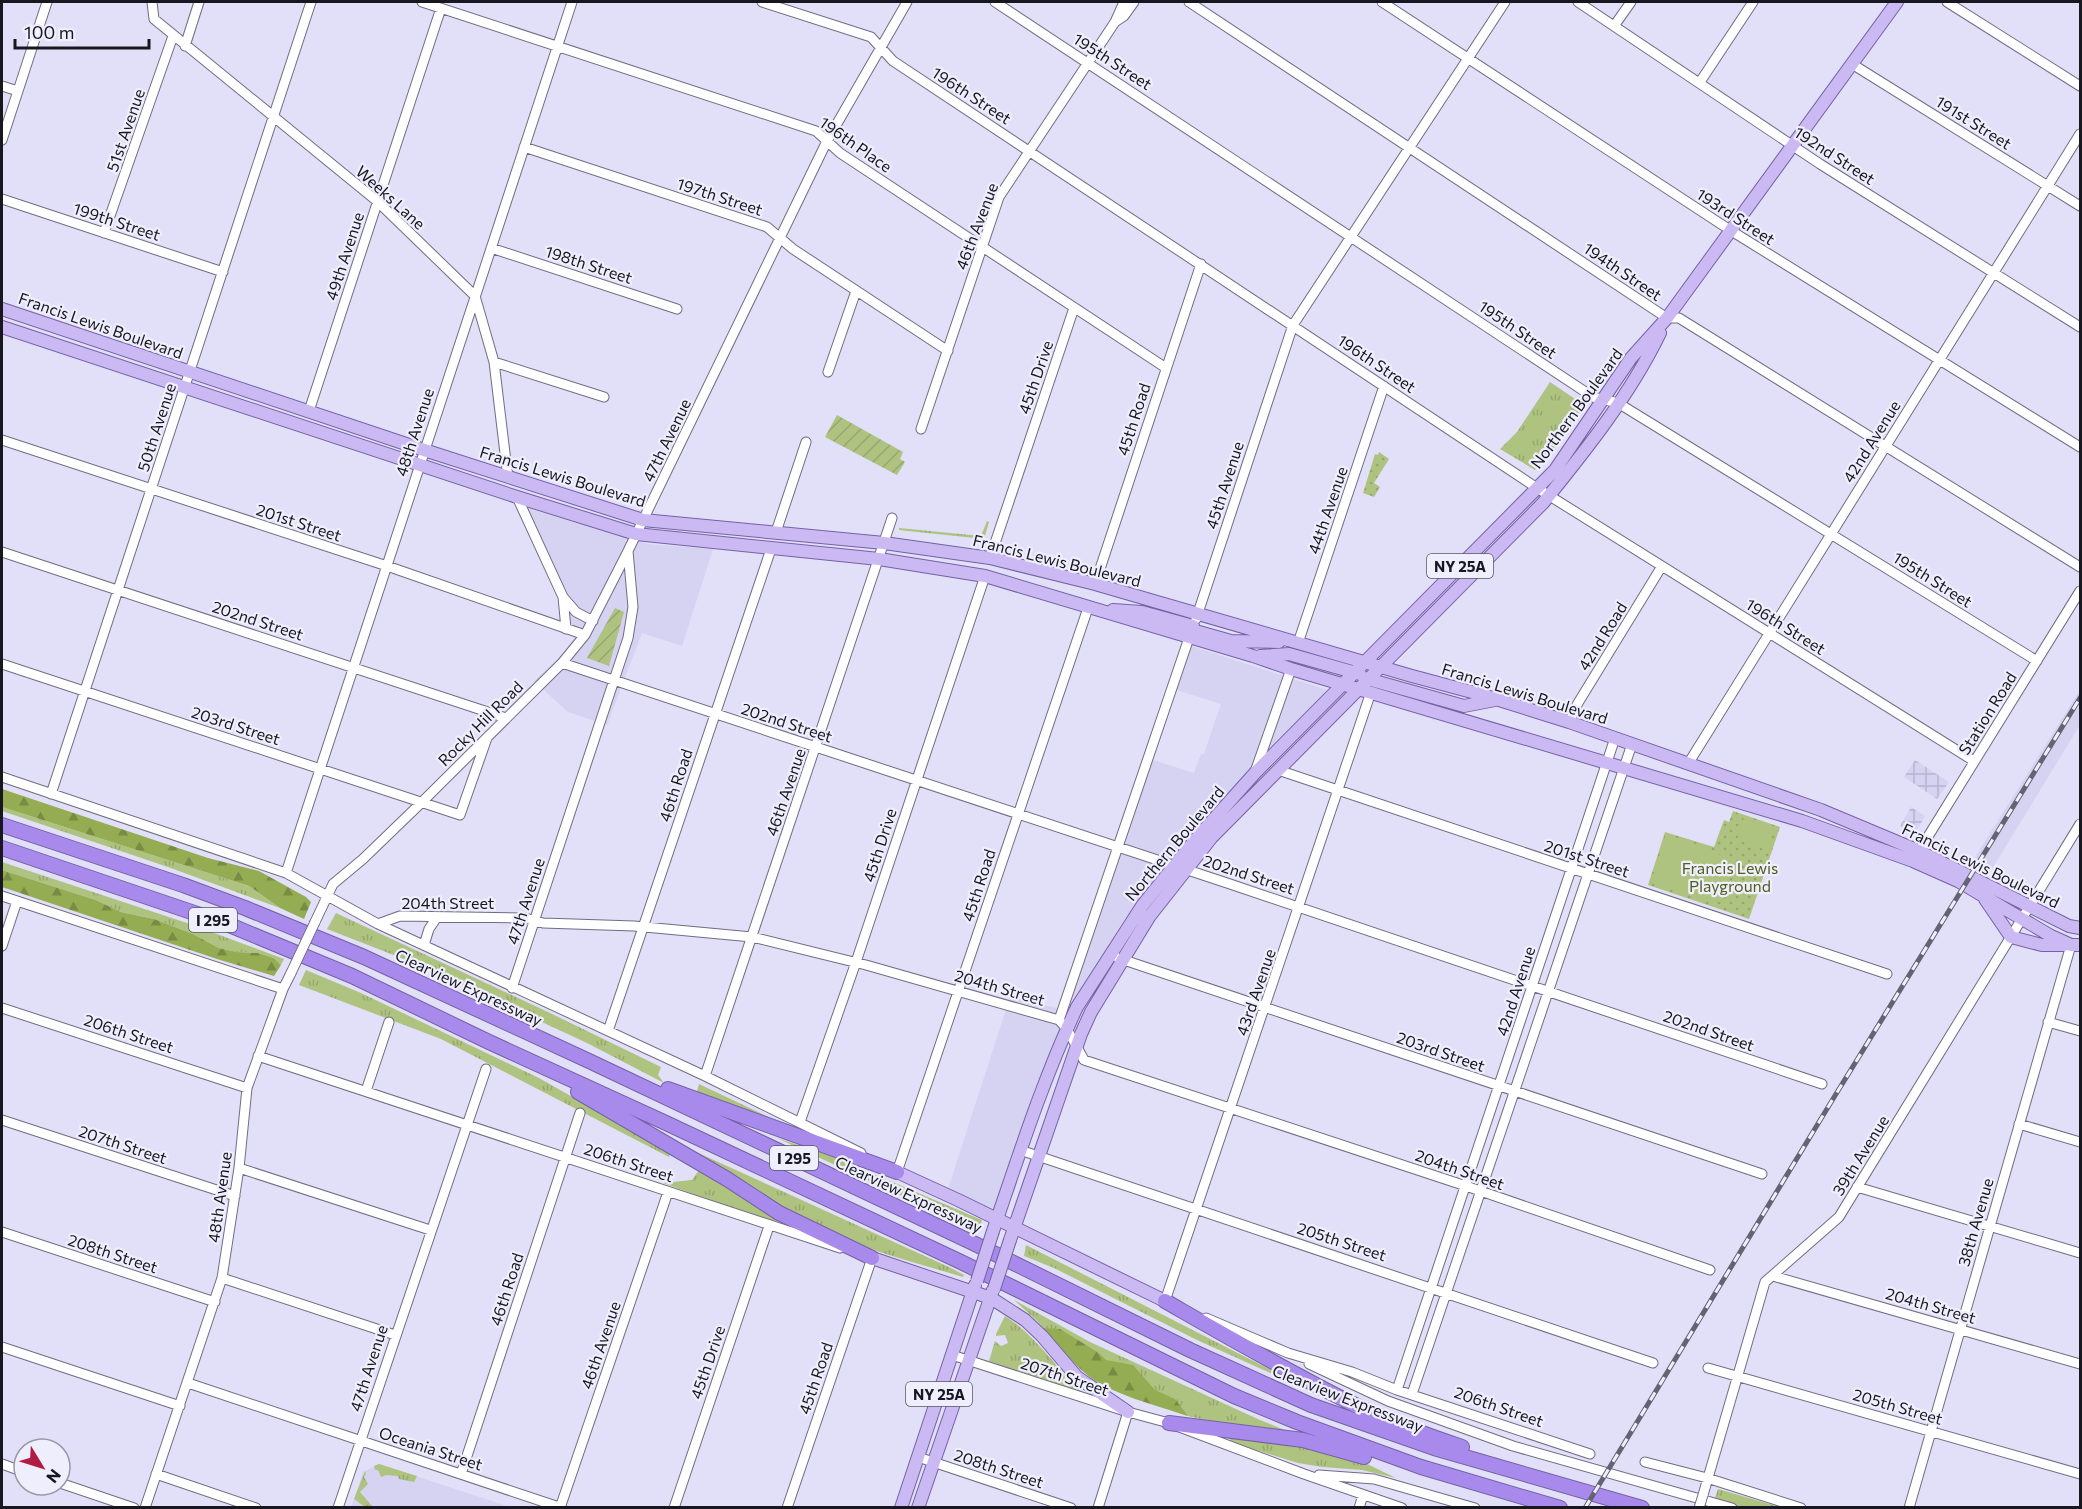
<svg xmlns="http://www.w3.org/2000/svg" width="2082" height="1509" viewBox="0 0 2082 1509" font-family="Commissioner,sans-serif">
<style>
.built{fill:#d6d2f2}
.industrial{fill:url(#industrial-grid)}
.grass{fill:url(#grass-tufts)}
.forest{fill:url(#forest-firs)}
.park{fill:url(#park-dots)}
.garden{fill:url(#garden-furrows)}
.pitch{fill:#afc380}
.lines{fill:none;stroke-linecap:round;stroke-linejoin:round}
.minor-casing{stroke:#6f6d82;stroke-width:11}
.major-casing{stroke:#7562a4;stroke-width:14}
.highway-casing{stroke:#7562a4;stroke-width:16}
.minor{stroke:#fff;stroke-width:9}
.major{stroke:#cab9f3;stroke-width:12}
.highway{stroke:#a78aeb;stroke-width:14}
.rail-casing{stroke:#646372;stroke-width:5}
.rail{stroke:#efeefd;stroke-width:3;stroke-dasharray:9;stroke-linecap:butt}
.minor-bridge-casing{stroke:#6f6d82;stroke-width:11;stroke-linecap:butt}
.major-bridge-casing{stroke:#7562a4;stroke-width:14;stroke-linecap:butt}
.minor-bridge{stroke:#fff;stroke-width:9}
.major-bridge{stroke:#cab9f3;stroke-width:12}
.labels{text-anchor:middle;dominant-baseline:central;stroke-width:4.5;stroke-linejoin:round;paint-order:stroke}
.shield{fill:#efeefd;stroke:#585862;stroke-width:1.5}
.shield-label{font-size:15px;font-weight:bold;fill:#181720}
.street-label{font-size:16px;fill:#181720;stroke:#efeefd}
.park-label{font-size:16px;fill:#4e5e1d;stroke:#efeefd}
</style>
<defs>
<pattern id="industrial-grid" width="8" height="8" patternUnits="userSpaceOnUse" patternTransform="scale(1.5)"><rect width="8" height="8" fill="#d6d2f2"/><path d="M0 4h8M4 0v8" fill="none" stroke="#b7b4cf"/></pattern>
<pattern id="grass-tufts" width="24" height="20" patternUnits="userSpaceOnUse" patternTransform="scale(1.5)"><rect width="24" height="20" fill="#afc380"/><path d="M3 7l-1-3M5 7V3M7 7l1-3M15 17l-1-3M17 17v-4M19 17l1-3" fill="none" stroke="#96a76e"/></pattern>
<pattern id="forest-firs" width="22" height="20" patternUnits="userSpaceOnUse" patternTransform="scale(1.5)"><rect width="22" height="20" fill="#95ad52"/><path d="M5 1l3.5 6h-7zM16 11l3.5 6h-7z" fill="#798c44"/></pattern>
<pattern id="park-dots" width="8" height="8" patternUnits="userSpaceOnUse" patternTransform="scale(1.5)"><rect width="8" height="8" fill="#afc380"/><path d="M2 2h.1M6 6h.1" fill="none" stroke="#96a76e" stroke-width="1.8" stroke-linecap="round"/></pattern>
<pattern id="garden-furrows" width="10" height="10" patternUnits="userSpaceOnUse" patternTransform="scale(1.5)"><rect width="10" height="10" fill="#afc380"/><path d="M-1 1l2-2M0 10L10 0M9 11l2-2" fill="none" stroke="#96a76e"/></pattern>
</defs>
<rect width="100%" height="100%" fill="#e2dff8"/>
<path class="built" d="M516 505 648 544 713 549 682 646 642 633 607 725 568 712 534 681 557 660 576 636Z
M1182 643 1327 690 1170 857 1124 920 1073 1003 1038 1081 992 1211 947 1192 1010 997 1060 1009 1143 757 1194 773 1201 754H1204L1221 704 1167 687Z
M2080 690V725L1990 872 1972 862Z
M379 1464 510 1507 351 1508 363 1472Z"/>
<path class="industrial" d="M1915 760 1949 782 1937 799 1904 777Z
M1911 807 1925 816 1916 832 1900 826Z"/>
<path class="grass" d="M1550 382 1584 405 1555 447 1535 470 1500 449 1517 432Z
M987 521 989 522 984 539 899 530V528L981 536Z
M2 807 249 886 280 908 168 867 2 811Z
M2 862 190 924 284 959 281 965 274 958 258 953 237 952 219 948 193 934 154 919 121 912 96 900 2 870Z
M336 913 548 1012 661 1067 658 1075 664 1083 587 1043 419 965 327 929Z
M306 970 361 993 539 1078 671 1153 669 1157 441 1039 299 985Z
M699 1084 796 1130 696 1095Z
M661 1136 949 1267 964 1275 963 1277C917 1263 868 1251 824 1230 768 1202 715 1168 661 1136Z
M777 1138 831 1156 982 1220 979 1232Z
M699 1170 779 1216V1221L759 1218 663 1183 692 1180Z
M1026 1245 1324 1397 1197 1340 1054 1268 1024 1256Z
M1014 1300 1090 1342 1260 1420 1297 1435 1242 1429 1188 1416 1126 1395 1095 1381 1084 1372 1037 1321Z
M1005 1316C1036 1335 1056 1369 1084 1393L989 1361 995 1341 1001 1346 1008 1343 1005 1335 996 1336V1334Z
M1230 1436 1278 1440 1359 1460 1396 1478 1362 1470 1322 1467 1298 1463 1230 1442Z
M379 1464 417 1476 414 1482 399 1479 398 1476 386 1475 381 1477 378 1470H375L374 1466Z
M365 1471 366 1474 364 1477 368 1484 360 1492 373 1507H365L354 1499Z
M1718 1489 1780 1507H1741L1714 1501Z"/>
<path class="forest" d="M2 789 208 858 259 871 306 897 311 902 304 919 280 908 249 886 2 807Z
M2 870 96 900 121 912 154 919 193 934 219 948 237 952 258 953 274 958 281 965 274 976 217 959 2 887Z
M1043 1328 1060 1329 1099 1353 1106 1360 1133 1365 1155 1390 1175 1399 1188 1416C1156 1405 1111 1395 1085 1373 1069 1360 1057 1343 1043 1328Z"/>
<path class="park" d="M1379 452 1389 459 1374 483 1380 487 1374 497 1363 493 1375 454 1378 455Z
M1733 811 1780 827 1749 919 1648 885 1665 832 1714 847 1724 820 1729 822Z"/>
<path class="garden" d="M837 415 903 452 900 459 905 462 897 475 825 437Z
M615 608 624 612 609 666 587 658Z"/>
<path class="pitch" d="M1744 817 1774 828 1767 850 1737 840Z
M1666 834 1711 849 1710 851 1729 858 1714 903 1651 882Z"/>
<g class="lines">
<g class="minor-casing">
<path id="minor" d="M152 2 154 19 377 201 475 296 494 362 508 478
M422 2 816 131 840 153 1166 368
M762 2 871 37 893 61 1537 488 1974 761
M995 2 1593 397 1618 403 2037 661
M1189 2 1667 318H1679L2080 567
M1382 2 1730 230 2080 447
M1578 2 1820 164 2080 327
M1947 2 2080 86
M1115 22 1124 16 1134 2
M1614 26 1631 2
M185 46 199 2
M1852 64 2080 206
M1700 82 1753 2
M2 86 18 91
M2 140 47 2
M524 147 767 227 793 249 948 351
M2 199 223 272
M104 233 173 36
M491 248 677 309
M494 362 604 397
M828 372 856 291
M309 411 441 8
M921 429 999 197 1115 22 1124 2
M2 440 387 566 585 635
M517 497 563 597 566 629
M776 532 806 442
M2 552 506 718
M990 558 1074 308
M1095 584 1201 264
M563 597 576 612 593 621
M1196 619 1293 325 1505 2
M1298 643 1384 386
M562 663 1230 884 1822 1084
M2 664 460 815 487 738
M1569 722 1578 703 1662 566
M1688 764 2080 134
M1278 770 1887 974
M1255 772 1291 669
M2 777 286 873 378 924 705 1076 861 1153
M51 794 311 2
M1919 851 2080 591
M286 873 572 2
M2 896 283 989
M315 922 333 884 363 859 421 803 562 663 585 635 628 551 827 141 907 2
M378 924 400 916 525 918 543 923 634 926 752 937 866 965 1059 1020 1067 1029 1084 1060 1466 1186 1710 1270
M424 945 429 929 437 917
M2 946 17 901
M1118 958 1762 1174
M512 988 628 638 633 607 628 551
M2 1008 247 1088
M1059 1020 1191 632
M2048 1022 2080 1031
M608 1031 771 549
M258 1056 840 1248
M705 1076 892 518
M366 1091 389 1022
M2 1120 235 1196
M800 1122 856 962 985 576
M2019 1124 2080 1142
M1020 1150 1653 1363
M239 1168 430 1230
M894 1171 897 1172 1088 608
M1857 1187 2080 1253
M2 1232 215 1302
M1773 1276 2080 1364
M222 1278 395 1335
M1171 1303 1165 1301 1371 692
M1206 1318 1288 1353 1352 1372 1397 1390 1590 1454
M2 1347 180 1406
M952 1355 1128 1412 1169 1423 1304 1474 1402 1508
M1309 1364 1388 1401 1513 1446 1732 1508
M1708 1368 2080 1474
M188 1383 562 1508
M1397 1390 1615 738
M1412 1394 1632 744
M918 1457 1071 1508
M1645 1462 1707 1478 1801 1508
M2 1464 24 1472
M156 1474 256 1508
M461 1474 580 1113
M1319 1475 1374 1479 1475 1508
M60 1483 134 1508
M1703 1495 1765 1282 1839 1217 2080 824
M145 1508 222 1278 239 1168 247 1088 283 989 291 973
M338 1508 486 1069
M560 1508 668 1192
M674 1508 769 1226
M787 1508 872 1258 867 1257
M1098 1508 1128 1412
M1359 1508 1363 1495
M1909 1508 2071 945"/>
</g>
<g class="major-casing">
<path id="major" d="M2 309 424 450 643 520 884 543 990 558 1095 584 1412 676 1483 695 1569 722 1821 810 1919 851 2069 926 2080 928
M2 327 517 497 636 534 879 559 985 576 1253 656 1291 669 1802 821 1913 861 1958 881 2051 936 2071 945H2080
M1113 610 1142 612 1193 626
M1192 630 1231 641 1279 642
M1260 656 1289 654 1360 674
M1364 678 1464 706 1495 700
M1985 899 2011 937 2042 945H2064
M897 1172 958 1200 1165 1301
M993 1231C1019 1155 1043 1079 1077 1007L1142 906 1195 840 1255 773 1555 470 1631 358 1667 318 1897 2
M1010 1240 1081 1034 1091 1012 1149 917 1212 837 1543 503C1586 450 1630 395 1660 333
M872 1258 991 1298 1025 1320 1042 1336 1077 1377 1128 1412
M901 1508 975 1285
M918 1508 993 1290"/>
</g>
<g class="highway-casing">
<path id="highway" d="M2 825 183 885 245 908 364 957 589 1061 971 1242 1190 1350 1311 1405 1434 1448 1642 1508
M2 848 227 924 352 976 489 1042 666 1123 961 1262 1234 1396 1297 1422 1421 1467 1560 1508
M668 1089 897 1172
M578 1092 727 1179 779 1213 872 1258
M1165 1301C1228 1337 1290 1373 1355 1405 1390 1422 1426 1435 1462 1447
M1169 1423 1303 1440 1364 1457"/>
</g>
<use href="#minor" class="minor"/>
<use href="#major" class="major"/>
<use href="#highway" class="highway"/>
<g class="rail-casing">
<path id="rail" d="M1585 1508 1836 1094 2080 698"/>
</g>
<use href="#rail" class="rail"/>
<g class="minor-bridge-casing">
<path id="minor-bridge" d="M291 973 315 922
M1699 1508 1703 1495"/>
</g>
<g class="major-bridge-casing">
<path id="major-bridge" d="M977 1281 993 1231
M994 1289 1010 1240"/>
</g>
<use href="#minor-bridge" class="minor-bridge"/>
<use href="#major-bridge" class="major-bridge"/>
</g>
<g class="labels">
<g class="shield">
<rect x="1427" y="554" width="66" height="24" rx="4.5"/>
<rect x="189" y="908" width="48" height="24" rx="4.5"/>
<rect x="770" y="1146" width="48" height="24" rx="4.5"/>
<rect x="906" y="1382" width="66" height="24" rx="4.5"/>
</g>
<g class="shield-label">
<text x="1460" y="566">NY 25A</text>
<text x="213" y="920">I 295</text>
<text x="794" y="1158">I 295</text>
<text x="939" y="1394">NY 25A</text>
</g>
<g class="street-label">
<text transform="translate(1113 61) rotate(33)">195th Street</text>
<text transform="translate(972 95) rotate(33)">196th Street</text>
<text transform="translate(1974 122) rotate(32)">191st Street</text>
<text transform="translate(125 130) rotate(-71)">51st Avenue</text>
<text transform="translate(856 144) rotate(35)">196th Place</text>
<text transform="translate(1835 155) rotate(33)">192nd Street</text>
<text transform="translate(720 196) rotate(18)">197th Street</text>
<text transform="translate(391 197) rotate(42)">Weeks Lane</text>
<text transform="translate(1736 216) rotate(33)">193rd Street</text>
<text transform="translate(117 221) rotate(18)">199th Street</text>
<text transform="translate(976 226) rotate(-69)">46th Avenue</text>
<text transform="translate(344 256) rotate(-72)">49th Avenue</text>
<text transform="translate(589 264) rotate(18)">198th Street</text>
<text transform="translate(1623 271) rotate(34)">194th Street</text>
<text transform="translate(101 325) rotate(19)">Francis Lewis Boulevard</text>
<text transform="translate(1518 329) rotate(34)">195th Street</text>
<text transform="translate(1377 363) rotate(34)">196th Street</text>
<text transform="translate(1035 377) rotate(-71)">45th Drive</text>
<text transform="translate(1576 408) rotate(-54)">Northern Boulevard</text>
<text transform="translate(1133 419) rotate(-72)">45th Road</text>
<text transform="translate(156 427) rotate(-72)">50th Avenue</text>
<text transform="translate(414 432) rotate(-72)">48th Avenue</text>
<text transform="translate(666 440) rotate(-64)">47th Avenue</text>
<text transform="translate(1871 441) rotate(-58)">42nd Avenue</text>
<text transform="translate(563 476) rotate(17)">Francis Lewis Boulevard</text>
<text transform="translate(1224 485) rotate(-72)">45th Avenue</text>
<text transform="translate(1327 510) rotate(-71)">44th Avenue</text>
<text transform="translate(299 522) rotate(18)">201st Street</text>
<text transform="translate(1057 560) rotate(14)">Francis Lewis Boulevard</text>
<text transform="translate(1933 579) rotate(32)">195th Street</text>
<text transform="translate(258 620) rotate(18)">202nd Street</text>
<text transform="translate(1786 626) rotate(32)">196th Street</text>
<text transform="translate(1602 636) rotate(-58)">42nd Road</text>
<text transform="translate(1525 693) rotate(17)">Francis Lewis Boulevard</text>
<text transform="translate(1987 713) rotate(-58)">Station Road</text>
<text transform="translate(787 722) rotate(18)">202nd Street</text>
<text transform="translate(480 723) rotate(-45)">Rocky Hill Road</text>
<text transform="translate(236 725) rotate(18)">203rd Street</text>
<text transform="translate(675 785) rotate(-72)">46th Road</text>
<text transform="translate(785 792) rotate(-71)">46th Avenue</text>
<text transform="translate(1174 843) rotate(-50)">Northern Boulevard</text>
<text transform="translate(879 845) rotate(-72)">45th Drive</text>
<text transform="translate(1587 858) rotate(18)">201st Street</text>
<text transform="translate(1981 865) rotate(26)">Francis Lewis Boulevard</text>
<text transform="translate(1249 874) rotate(18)">202nd Street</text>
<text transform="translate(978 885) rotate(-72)">45th Road</text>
<text transform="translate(525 901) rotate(-72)">47th Avenue</text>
<text x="448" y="902">204th Street</text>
<text transform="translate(469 987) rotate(25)">Clearview Expressway</text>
<text transform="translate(1000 987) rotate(16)">204th Street</text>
<text transform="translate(1515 991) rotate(-72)">42nd Avenue</text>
<text transform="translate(1255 992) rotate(-71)">43rd Avenue</text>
<text transform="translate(1709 1030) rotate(19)">202nd Street</text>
<text transform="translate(129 1033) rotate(18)">206th Street</text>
<text transform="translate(1441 1051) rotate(19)">203rd Street</text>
<text transform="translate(123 1144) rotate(18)">207th Street</text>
<text transform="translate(1860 1155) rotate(-58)">39th Avenue</text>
<text transform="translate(629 1162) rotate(18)">206th Street</text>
<text transform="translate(1460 1169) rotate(19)">204th Street</text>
<text transform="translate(909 1194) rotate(25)">Clearview Expressway</text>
<text transform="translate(219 1197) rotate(-82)">48th Avenue</text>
<text transform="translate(1975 1222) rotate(-74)">38th Avenue</text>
<text transform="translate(1342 1241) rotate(18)">205th Street</text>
<text transform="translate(113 1253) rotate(18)">208th Street</text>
<text transform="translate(506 1289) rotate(-72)">46th Road</text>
<text transform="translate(1931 1305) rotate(16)">204th Street</text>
<text transform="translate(600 1345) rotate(-71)">46th Avenue</text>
<text transform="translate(707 1362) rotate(-71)">45th Drive</text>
<text transform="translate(368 1368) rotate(-72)">47th Avenue</text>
<text transform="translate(1065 1376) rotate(18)">207th Street</text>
<text transform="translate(815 1378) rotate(-71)">45th Road</text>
<text transform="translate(1348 1398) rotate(21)">Clearview Expressway</text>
<text transform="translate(1499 1406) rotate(19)">206th Street</text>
<text transform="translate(1898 1406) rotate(16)">205th Street</text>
<text transform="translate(431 1448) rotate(18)">Oceania Street</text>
<text transform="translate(999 1468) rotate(18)">208th Street</text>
</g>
<g class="park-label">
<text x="1730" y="867">Francis Lewis<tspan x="1730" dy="18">Playground</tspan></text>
</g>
</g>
<rect width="2082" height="1509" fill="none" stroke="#181720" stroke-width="6"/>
<g transform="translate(42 1467) rotate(128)"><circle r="28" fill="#efeefd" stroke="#9998a5" stroke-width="1.5"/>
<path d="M0-4.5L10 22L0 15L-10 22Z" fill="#b01d44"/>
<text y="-9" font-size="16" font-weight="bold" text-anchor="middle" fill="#181720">N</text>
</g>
<path d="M15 39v9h134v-9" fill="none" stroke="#181720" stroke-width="3"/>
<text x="24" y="39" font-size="18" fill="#181720" stroke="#efeefd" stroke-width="4.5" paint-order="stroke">100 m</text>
</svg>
